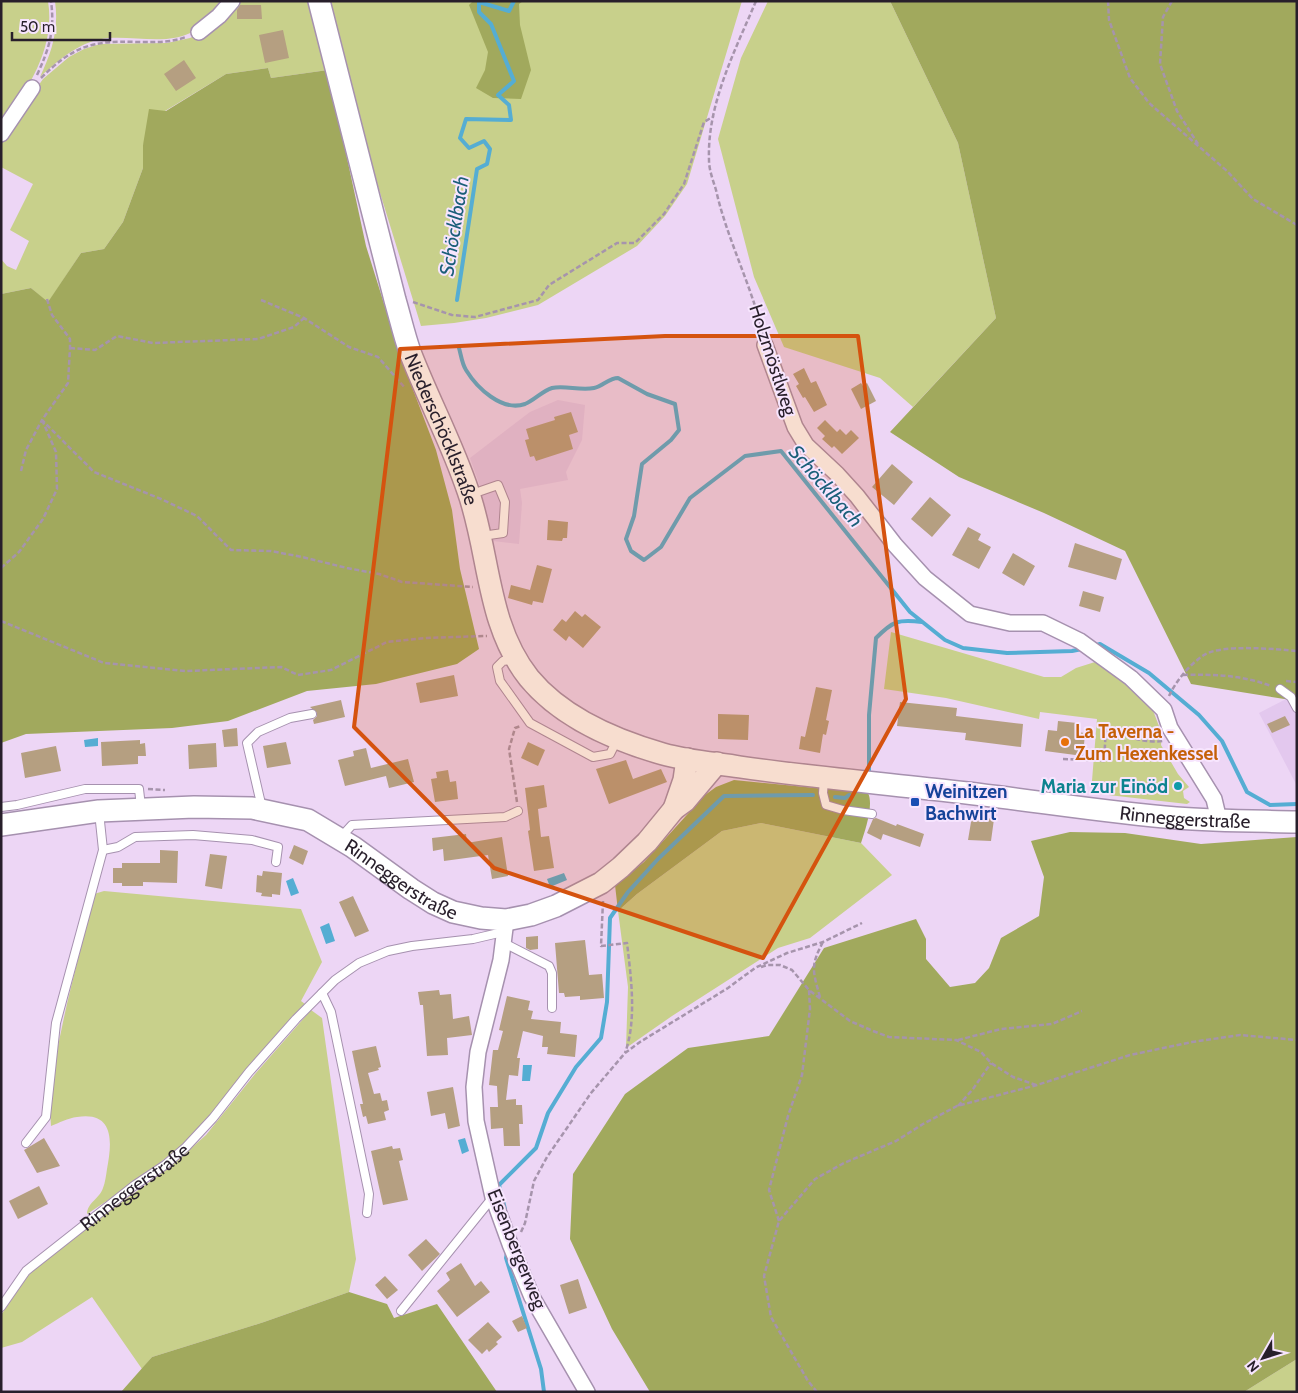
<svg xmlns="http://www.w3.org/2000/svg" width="1298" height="1393" viewBox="0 0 1298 1393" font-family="Cabin,sans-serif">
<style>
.built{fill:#e3c8ee}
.green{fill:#c8d08b}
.forest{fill:#a1a95d}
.water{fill:#55add3}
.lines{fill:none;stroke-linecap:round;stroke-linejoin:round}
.stream{stroke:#55add3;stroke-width:4}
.building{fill:#b59f81}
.service-casing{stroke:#a691af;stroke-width:10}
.minor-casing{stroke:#a691af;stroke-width:18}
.secondary-casing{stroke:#a691af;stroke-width:24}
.path{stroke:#a694ac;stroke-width:2.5;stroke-dasharray:5 2.5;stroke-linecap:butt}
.service{stroke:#fff;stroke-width:8}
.minor{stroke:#fff;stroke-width:15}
.secondary{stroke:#fff;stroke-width:21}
.marked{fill:#d5530f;fill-opacity:0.2;stroke:#d5530f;stroke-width:4;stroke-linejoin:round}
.food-dot{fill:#e8710a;stroke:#f7e5fe;stroke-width:2}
.culture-dot{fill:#0f9aa8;stroke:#f7e5fe;stroke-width:2}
.transit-dot{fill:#1a4fb4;stroke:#f7e5fe;stroke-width:2}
.labels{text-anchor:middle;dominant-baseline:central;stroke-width:4;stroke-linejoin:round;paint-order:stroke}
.street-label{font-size:19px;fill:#281f2b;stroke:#f7e5fe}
.food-label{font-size:19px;font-weight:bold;fill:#c56008;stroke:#f7e5fe;text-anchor:start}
.culture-label{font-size:19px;font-weight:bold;fill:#0d838f;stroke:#f7e5fe;text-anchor:end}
.transit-label{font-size:19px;font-weight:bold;fill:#164399;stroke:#f7e5fe;text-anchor:start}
.water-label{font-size:20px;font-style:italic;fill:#1b5f79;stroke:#f7e5fe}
</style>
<rect width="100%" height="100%" fill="#edd6f5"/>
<path class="built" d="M558 400 585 405 582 440 566 472 568 480 520 489 522 503 519 544 493 541 480 486 470 458 530 412Z
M1294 695 1297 696 1296 784 1259 713Z"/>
<path class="green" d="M1 1H48C56 50 26 90 1 129Z
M55 1H227C217 10 207 23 196 30 170 46 137 36 109 38 81 40 60 59 40 77 52 51 59 30 55 1Z
M235 1H312L328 70 271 78 268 68 226 74 165 111 143 145V168L123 222 104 249 81 253 48 303 31 288 1 294V259L7 266 16 270 29 241 10 230 33 184 1 167V139L43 79 69 57 84 49 100 44 167 43 190 38 200 33Z
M330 1H742L687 184 665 216 637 246 538 305 486 318 454 323 421 326 373 170Z
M768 1H890L958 143 996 318 913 407 880 378 784 347 754 277 718 139 741 58Z
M891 632 1044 677H1061L1076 668 1095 662 1111 669 1149 700 1162 734 1161 745 1178 774 1189 787 1183 791 1184 798 1190 802 1187 804 1091 793 1097 719 1040 712 1039 719 946 698 884 689Z
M761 823 861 843 892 875 810 938 778 948 672 1016 626 1048 628 987 618 911 637 894 722 831Z
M104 891 301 909 322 962 301 1001 305 1004 281 1029 189 1140 131 1185 87 1214C87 1203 100 1198 103 1188 105 1183 106 1176 107 1169 112 1143 115 1111 77 1117 68 1118 59 1123 51 1126 48 1092 55 1060 62 1027 71 983 84 939 94 894Z
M311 1010 322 1018 356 1259 349 1292 264 1322 152 1357 142 1369 92 1297 22 1342 1 1348V1315L27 1277 36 1267 101 1217 170 1167 206 1135 255 1074Z
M1297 1359V1392H1244Z"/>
<path class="forest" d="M473 1H523L519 4 520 25 531 70 521 99 493 98 476 88 485 70 488 52 469 5Z
M890 1H1297V701L1191 684 1125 551 1044 513 959 477 890 432 996 318 958 143Z
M268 68 271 78 328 70 366 246 401 358 436 450 452 510 460 569 479 649 457 664 376 684 307 691 228 721 172 728 26 734 1 743V294L31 288 48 302 81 253 104 249 123 222 143 168V145L149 109 166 111 226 74Z
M734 780 868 793C874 805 865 831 861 843L761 823 722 831 637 894 618 911 615 885 644 862 705 795 716 787Z
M1070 832 1125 833 1201 844 1297 837V1359L1244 1392H650L612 1329 570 1239 573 1174 625 1094 688 1048 769 1036 824 948 916 919 926 939V959L950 987 975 983 989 968 1001 938 1039 916 1044 877 1031 841Z
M349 1292 387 1304 394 1318 437 1304 497 1392H121L152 1357 264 1322Z"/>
<path class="water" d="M98 738V746L85 747 84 740Z
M564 873 567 880 550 887 547 879Z
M293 878 299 893 291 896 286 881Z
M329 923 335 941 326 944 320 927Z
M523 1065H532L530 1081H522Z
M465 1138 469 1151 462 1154 458 1140Z"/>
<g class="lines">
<path class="stream" d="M457 300 477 169 487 164 490 149 484 141 469 148 460 138 466 119 511 120 509 105 498 95 514 81 491 24 479 12V2L509 11 514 1
M459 348C461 355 462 364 466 370 477 388 502 412 525 404 535 400 542 391 552 388 565 385 580 391 594 388 603 386 609 378 618 378L647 394 675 404 679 430 671 440 642 464 634 516 626 539 631 551 644 560 661 547 690 498 745 456 781 451 910 612 945 640 963 648 1007 653 1072 651 1082 649
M1094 646 1100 644 1149 673 1199 715 1222 741 1247 792 1270 805 1297 804
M869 773V715L876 638C893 621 898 619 922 622
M835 797 845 798 849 795
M505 1209 499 1185 536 1148 548 1113 576 1067 601 1038 607 1002 610 918 628 892 658 859 724 796 813 795
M507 1252 506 1258 541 1369 544 1392"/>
</g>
<path class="building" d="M240 5H261L262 19H237V10Z
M283 30 289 58 265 63 259 35Z
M184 60 196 78 176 91 164 74Z
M804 368 811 383 816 381 827 405 814 412 805 397 803 398 796 386 799 384 793 374Z
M861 383 863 386 867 383 876 401 861 409 851 389Z
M571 412 578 432 569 435 573 449 536 461 534 456 530 457 525 440 529 439 526 429 555 420 554 417Z
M825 420 837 432 840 429 846 435 851 430 859 438 842 454 834 446 832 448 822 439 825 436 817 428Z
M892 464 913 482 894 505 872 487Z
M930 497 951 515 932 537 911 519Z
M548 520 568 522 567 538H563L562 541 547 540Z
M968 527 981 534 978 540 991 547 979 569 952 555Z
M1075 543 1122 559 1116 580 1068 567Z
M1013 553 1035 566 1024 586 1002 573Z
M537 565 552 569 543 603 533 601 532 605 508 598 511 585 530 590Z
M1083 591 1104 597 1100 612 1079 606Z
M575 611 582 617 585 614 601 627 583 648 569 636 566 641 553 630 562 619 566 622Z
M454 675 458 696 420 703 416 683Z
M816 687 832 690 826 720 829 721 826 735 823 734 820 753 799 749 801 736 805 737Z
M341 700 345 717 314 724 313 720 317 716V713L310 707Z
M900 702 957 708 956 716 1023 724 1021 747 965 740 966 733 897 726Z
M718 714 749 715 748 740 718 739Z
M1285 716 1290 725 1272 733 1267 724Z
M1058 721 1077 723 1076 732 1085 733 1083 756 1045 751 1048 730 1057 731Z
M237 728 238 746 224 747 222 730Z
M140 740V744L145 743 146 756H138V764L102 766 101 742Z
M286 742 291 764 267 768 263 746Z
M528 742 545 750 538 766 521 758Z
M216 743 217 767 189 769 188 745Z
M56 746 61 771 25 778 21 753Z
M366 748 371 768 408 759 414 782 389 788 386 776 345 786 338 760 354 756 353 751Z
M626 760 633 779 661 769 667 782 609 804 596 769Z
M448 770 450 782 456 781 458 799 435 802 431 779 437 778 436 772Z
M544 785 547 807 538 809 541 837 549 836 554 868 534 871 528 831 530 830 525 788Z
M972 816 994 819 991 841 968 840Z
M876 818 896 826 897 824 924 834 920 847 883 834 881 840 867 833 873 819Z
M466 834 467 843 502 837 508 876 492 879 488 855 444 861 443 849 433 851 432 838Z
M294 845 308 851 303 865 289 858Z
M160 850 178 851 177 883 143 882V886H122V883H113V868H122V863H160Z
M210 854 227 856 222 889 205 886Z
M263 871 282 873 280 895 272 894V897L261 896 262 893 256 892 257 875 262 876Z
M353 896 369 931 355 937 339 902Z
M538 936V949L530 950 526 948V937Z
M585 940 589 975 602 974 604 998 580 1000V996L565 997 564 993H559L555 943Z
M439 990 440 995 451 994 453 1019 469 1016 472 1035 447 1038 448 1055 427 1056 423 1005H420L418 992Z
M507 996 530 1001 528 1010 533 1011 531 1019 561 1022 560 1033 577 1035 575 1057 547 1054 548 1047H542L543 1036 523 1031 517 1058H520L518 1076 509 1075 506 1100 516 1099V1105H522L523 1124H519L520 1146H504L503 1128 491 1129 490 1107H498L497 1086 489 1085 493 1050H498L503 1031 499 1030Z
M376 1046 381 1067 378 1068 379 1070 368 1073 374 1094 380 1093 382 1101 387 1100 389 1110 384 1112 386 1120 368 1124 366 1116 363 1117 360 1104H363L352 1051Z
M453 1087 460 1126 448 1129 445 1113 431 1116 427 1092Z
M44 1138 60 1166 37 1173 24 1150Z
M392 1146 393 1149 400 1148 403 1160 399 1161 408 1200 383 1205 371 1151Z
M39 1186 48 1204 18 1219 9 1201Z
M426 1239 440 1254 422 1271 408 1255Z
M461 1263 475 1286 481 1281 490 1292 457 1317 437 1291 450 1280 446 1273Z
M385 1276 398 1290 387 1299 375 1285Z
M578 1279 587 1308 569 1314 560 1285Z
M522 1316 527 1328 518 1332 512 1321Z
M488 1322 502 1337 496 1342 498 1344 489 1352 487 1349 482 1354 468 1340Z"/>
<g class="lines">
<g class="service-casing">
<g id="service">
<path d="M472 494 498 485 505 502 503 533 482 536"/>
<path d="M515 659 503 661 497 667 500 681 530 723 593 757 610 754 617 740"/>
<path d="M1280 689 1291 697 1297 708"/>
<path d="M824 780 823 793 826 805 843 810 872 814"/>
<path d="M1 807 17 805 85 789H139L141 807"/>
<path d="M262 808 247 743 258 732 290 718 312 714"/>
<path d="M341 837 352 825 505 817 518 811"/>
<path d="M103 850 118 847 135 837 193 835 252 840 278 847 276 862"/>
<path d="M502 942 549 966 552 973V1008"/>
<path d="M322 993 331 1012 369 1194 367 1213"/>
<path d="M26 1143 46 1117 56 1023 103 850 99 812"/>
<path id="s1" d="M1 1307 26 1271 135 1185 165 1165 186 1147 213 1118 249 1072 296 1019 335 980 359 963 388 951 412 946 473 939 503 932"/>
<path d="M401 1311 493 1197"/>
</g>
</g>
<g class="minor-casing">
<path id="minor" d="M199 32 219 16 232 1
M1 134 32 88
M765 345 795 427 806 445 837 474 857 496 895 545 925 578 970 614 1010 623H1043L1080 641 1131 678 1164 710 1170 728 1214 799 1219 820
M506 920 501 960 478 1052 474 1087 476 1121 493 1197 510 1244 532 1297 587 1392"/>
</g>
<g class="secondary-casing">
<g id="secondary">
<path id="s2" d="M319 1 395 300C400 317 404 335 410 352 428 399 452 443 468 491 490 553 486 624 529 678 562 718 614 740 663 754 688 761 715 763 740 767 810 777 880 783 949 791 1025 799 1101 812 1176 818 1216 821 1257 821 1297 822"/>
<path d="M674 809 684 780 687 759"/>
<path id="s3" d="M1 825 99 811 194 807 252 808 308 820 353 847 411 889 433 903 453 912 481 918 506 920 531 915 556 906 601 883 621 867 647 842 674 809 685 801 717 763"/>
</g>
</g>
<path class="path" d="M756 1C735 51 707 104 709 160 709 170 713 180 716 190 727 239 751 284 763 334
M1108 1 1109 20 1130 78 1149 103 1227 171 1253 199 1297 225
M1172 1 1163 17 1160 64 1177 111 1198 144
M37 75C49 49 55 31 51 1
M41 78C72 47 92 40 136 42 153 42 170 43 186 37
M47 299 52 315 70 339V348L68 383 42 420 94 472 161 499 197 516 231 550 271 551 302 557 347 568 379 574 402 582 473 587
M261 300 304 318 349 347 378 357 405 388
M413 302 452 315 475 317 538 300 549 285 617 243H635L664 214 684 184 704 122 714 116
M70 348 95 350 117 336 153 343 258 339 294 327 304 318
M21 471 26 450 42 420
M1 568 19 552 43 519 57 489 56 452 43 422
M1 621 104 663 186 671 281 667 298 675 331 670 387 642 427 638 487 636
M1183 675C1213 674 1242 675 1271 686
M1286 681 1297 682
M1169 696C1176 681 1189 665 1204 655 1220 644 1276 649 1297 651
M1063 759 1104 761 1106 728C1123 735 1144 744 1163 741
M148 789 165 790
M517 802 509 749 515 728 521 726
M603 901 601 946 627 943C631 977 637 1020 625 1053
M761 967 768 965H780L792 970 809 990 850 1021 873 1031 889 1037 956 1040 981 1052 991 1063 1013 1077 1036 1085
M820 997C813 972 810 966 823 942
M958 1040 1001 1029 1052 1024 1082 1011
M958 1106 973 1089 991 1063
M779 1221 769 1190 788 1116 802 1075 810 1009 809 990
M521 1232 525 1223 534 1181 547 1157 591 1093 625 1053 640 1042 728 988 755 968 787 953 823 942 862 923
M817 1392 808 1381 771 1317 764 1276 779 1221 815 1179 844 1163 896 1141 923 1124 957 1106 1037 1085 1130 1055 1192 1042 1240 1035 1297 1040"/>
<use href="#service" class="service"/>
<use href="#minor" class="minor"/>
<use href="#secondary" class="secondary"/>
</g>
<path class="marked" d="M665 336H858L906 699 763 958 494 868 354 727 400 349Z"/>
<circle class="food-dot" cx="1065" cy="742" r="5"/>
<circle class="culture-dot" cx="1178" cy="786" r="5"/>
<rect class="transit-dot" x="910" y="797" width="10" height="10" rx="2.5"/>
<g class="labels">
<g class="street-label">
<text transform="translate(773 360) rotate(72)">Holzmöstlweg</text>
<text stroke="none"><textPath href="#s2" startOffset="446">Niederschöcklstraße</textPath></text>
<text stroke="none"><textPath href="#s2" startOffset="1394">Rinneggerstraße</textPath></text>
<text stroke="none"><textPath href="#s3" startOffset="420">Rinneggerstraße</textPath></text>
<text stroke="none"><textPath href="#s1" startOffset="181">Rinneggerstraße</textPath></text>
<text transform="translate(517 1249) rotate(68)">Eisenbergerweg</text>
</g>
<g class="food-label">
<text x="1075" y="731">La Taverna -<tspan x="1075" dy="22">Zum Hexenkessel</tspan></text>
</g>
<g class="culture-label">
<text x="1168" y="786">Maria zur Einöd</text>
</g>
<g class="transit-label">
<text x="925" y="791">Weinitzen<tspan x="925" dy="22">Bachwirt</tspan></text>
</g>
<g class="water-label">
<text transform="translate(454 226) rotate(-81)">Schöcklbach</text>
<text transform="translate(826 486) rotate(49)">Schöcklbach</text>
</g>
</g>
<rect width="1298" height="1393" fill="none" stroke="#281f2b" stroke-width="5"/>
<g transform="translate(1263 1358) rotate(231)" stroke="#f7e5fe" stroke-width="4" paint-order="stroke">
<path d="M0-4L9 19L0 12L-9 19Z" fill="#281f2b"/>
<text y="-8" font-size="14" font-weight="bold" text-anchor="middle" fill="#281f2b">N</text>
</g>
<path d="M12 32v8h98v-8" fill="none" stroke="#281f2b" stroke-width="2.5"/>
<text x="20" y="32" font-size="15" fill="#281f2b" stroke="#f7e5fe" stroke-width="4" paint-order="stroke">50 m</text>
</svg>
